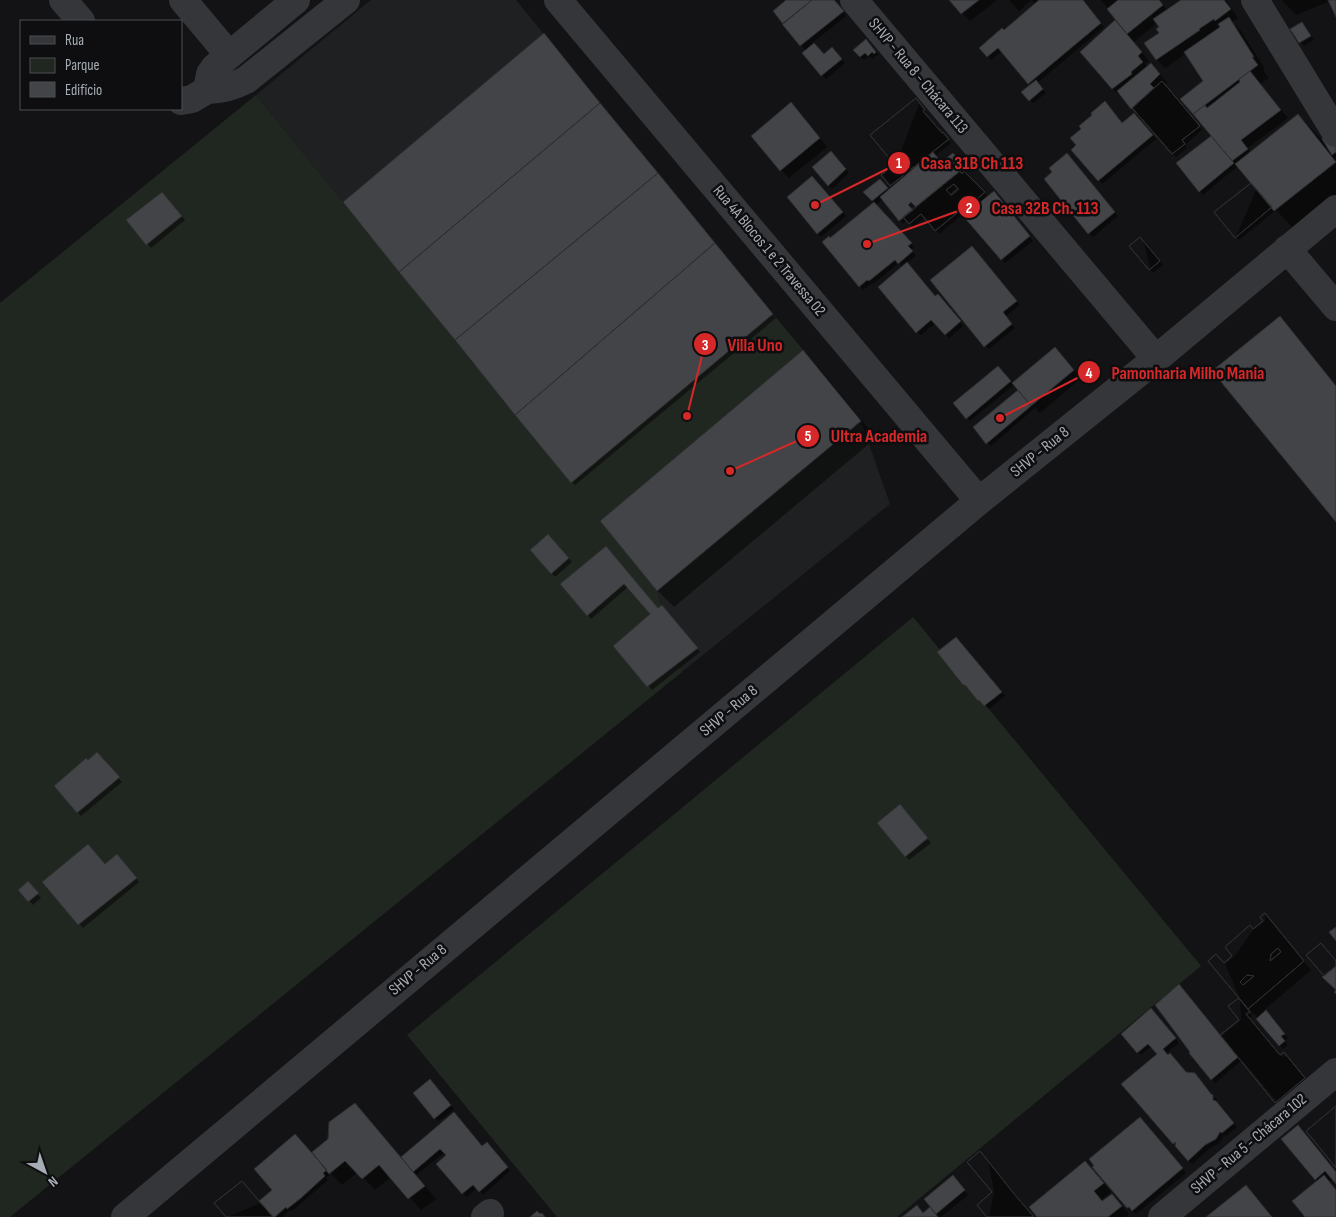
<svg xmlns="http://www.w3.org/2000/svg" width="1336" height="1217" viewBox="0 0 1336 1217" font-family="'Sofia Sans Condensed',sans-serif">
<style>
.built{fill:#1f2021}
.green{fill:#202720}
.shadow{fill:#0007;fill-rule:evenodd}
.building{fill:#424447;stroke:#2d2e30;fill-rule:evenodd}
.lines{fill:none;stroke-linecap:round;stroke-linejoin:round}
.minor{stroke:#343639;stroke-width:28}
.labels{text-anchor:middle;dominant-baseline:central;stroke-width:5;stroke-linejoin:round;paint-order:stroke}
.street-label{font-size:16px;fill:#a6adb4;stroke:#0e0e10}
.leader{fill:none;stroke:#d62828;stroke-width:2}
.callout-dot{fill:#d62828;stroke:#0e0e10;stroke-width:2}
.mark-label{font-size:15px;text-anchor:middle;font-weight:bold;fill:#fff}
.callout-label{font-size:18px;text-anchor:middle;font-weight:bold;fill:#d62828;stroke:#0e0e10;stroke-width:5;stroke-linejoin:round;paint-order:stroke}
</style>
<rect width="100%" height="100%" fill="#131315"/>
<path class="built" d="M371 0H516L861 421 890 504 682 672 657 591 256 95Z"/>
<path class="green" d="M256 95 571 483 773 314 803 350 600 521 657 591 682 672 10 1217H0V303Z
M913 617 1201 966 897 1217H557L407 1035Z"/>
<path class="shadow" d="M788 0H833L846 16 812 43 824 56 836 52 845 63 826 79 803 53 806 51 775 11Z
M950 0H997L970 21Z
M1009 0H1031L1019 11Z
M1031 0H1082L1104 27 1037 83 1046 93 1033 103 1030 100 1032 85 1002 51 991 60 988 56 1004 32 1036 4Z
M1101 0H1159L1168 11 1183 0H1226L1238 18 1232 22 1241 31 1265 69 1263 70 1269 78 1260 84 1288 118 1248 148 1251 153 1298 115 1322 140 1333 133 1336 136V203L1298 233 1276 210 1239 240 1236 237 1257 188 1238 166 1203 195 1200 191 1217 141 1182 99 1205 82 1186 53 1165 68 1157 60 1146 43 1161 34 1160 27 1157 23 1134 42 1149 61 1145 64 1158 72 1167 83 1165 85 1202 130 1185 145 1187 148 1176 157 1143 119 1141 121 1156 139 1102 184 1099 180 1123 124 1137 112 1122 95 1121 97 1113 89 1082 52 1117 20Z
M1282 0H1327L1328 2 1296 15Z
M1306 28 1314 40 1304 46 1292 29Z
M547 39 776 318 575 485 572 482Z
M870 44 879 56 877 55 872 59 870 56 864 60 860 56Z
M919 104 927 114 926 115 951 143 935 156 942 163 956 158 968 171 965 174 988 197H997L1033 241 1005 263 1002 259 973 206 939 234 925 217 913 227 907 220 903 224 883 199 875 205 914 247 911 250 916 256 906 263 936 298 942 299 963 326 949 338 936 323 921 335 917 332 903 267 899 263 873 284 872 283 863 290 830 240 875 203 865 192 883 184 889 191 893 187 883 175 896 164ZM958 187 960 190 951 197 949 194ZM912 200 917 208 912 212 907 205Z
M799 112 827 147 789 178 781 170Z
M835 156 849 173 832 189 829 185Z
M1070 158 1118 216 1093 237 1045 179Z
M816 181 846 216 821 237 788 198Z
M166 197 185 220 151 248 128 220Z
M1144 242 1163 265 1153 273 1150 269Z
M975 251 1020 305 1005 317 1015 328 989 349 985 346Z
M1055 348 1081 378 1040 413 1035 408 991 446 987 443 1020 390 1015 384 970 421 967 418 1001 371 1012 384Z
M803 352 819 368 876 438 674 607 658 591 602 521Z
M552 539 572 562 555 577 552 573Z
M606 548 658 609 665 610 700 652 652 690 615 646 652 614 628 587 591 619 562 584Z
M960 642 1005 696 989 709 964 684Z
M97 754 122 782 81 816 55 786Z
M903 809 931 843 909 860 878 823Z
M120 859 139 882 83 928 43 882 105 865Z
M28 883 41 898 33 905 20 890Z
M1265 915 1311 970 1264 1010 1288 1038 1284 1041 1288 1045 1283 1049 1258 1018 1249 1009 1248 1010 1252 1016 1249 1018 1281 1056 1287 1057 1308 1082 1280 1105 1242 1060 1215 1083 1212 1079 1221 1037 1241 1020 1240 998 1225 964 1234 957 1253 930 1265 921Z
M1155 1013 1179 1043 1166 1053 1186 1074 1217 1099 1216 1102 1237 1127 1226 1136 1224 1135 1219 1143 1209 1149 1192 1164 1174 1143 1159 1054 1152 1046 1141 1055 1138 1052Z
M434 1084 454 1109 439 1121 435 1118Z
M355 1104 402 1158 454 1114 483 1147H491L510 1171 483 1195 477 1188 466 1197 463 1193 448 1156 445 1152 416 1175 436 1199 421 1210 391 1177 375 1190 358 1172 342 1185 331 1173 326 1178 328 1180 292 1211 290 1210 282 1217H228L260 1203 329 1139Z
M1144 1123 1186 1173 1136 1214 1127 1207Z
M1305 1134 1336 1172V1182L1333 1179 1329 1182 1336 1191V1217H1306L1318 1181 1316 1179Z
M988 1161 1034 1217H989L994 1192Z
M1093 1171 1111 1192 1101 1200 1102 1202 1112 1196 1129 1214 1126 1217H1039Z
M956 1180 968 1195 941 1217H904L924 1214Z
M1246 1186 1271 1216 1269 1217H1208Z"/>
<path class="building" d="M786 0H812L783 24 773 11Z
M812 0H834L844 11 800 46 782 24Z
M949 0H979L961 14Z
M1039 0H1083L1101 23 1028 84 998 48 987 57 979 48 1002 28 1004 30Z
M1118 0H1159L1163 5 1127 34 1107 9Z
M1181 0H1224L1231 9 1215 21 1214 19 1199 29 1200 30 1156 60 1144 43 1159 33 1156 29 1159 27 1153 19Z
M1328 0H1336V17Z
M1229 17 1254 57H1252L1258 65 1193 114 1180 99 1203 81 1184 52 1220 27 1218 24Z
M1115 20 1142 52 1138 56 1143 62 1131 72 1132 74 1112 89 1080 52Z
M1302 22 1311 36 1299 43 1290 29Z
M544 33 600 103 399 272 343 202Z
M866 39 876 52 874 54 872 52 868 56 865 53 860 57 853 50Z
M814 43 824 54 832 47 842 59 821 76 802 53Z
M1151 63 1160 74 1150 84 1154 88 1131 109 1117 91Z
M1250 71 1281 110 1241 140 1248 149 1232 161 1193 114 1205 105 1207 108 1240 82 1239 79Z
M1036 80 1043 89 1029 101 1021 92Z
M1162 81 1200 126 1182 140 1185 144 1172 154 1132 108Z
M1162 81 1200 126 1182 140 1185 144 1172 154 1132 108Z
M916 98 925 110 923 111 942 133 943 132 949 139 890 186 881 175 894 164 870 135Z
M916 98 925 110 923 111 942 133 943 132 949 139 890 186 881 175 894 164 870 135Z
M1105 101 1122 123 1134 113 1153 135 1098 181 1071 150 1076 145 1070 138 1081 129 1079 126 1092 115 1091 113Z
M791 102 820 138 780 171 751 136Z
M600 103 658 173 455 340 399 272Z
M1298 114 1336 162 1274 211 1235 164Z
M1333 132 1336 136V152L1332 155 1322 139Z
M1211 136 1234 163 1199 192 1176 163Z
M831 151 846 169 828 186 812 167Z
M933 152 941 162 953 153 965 167 916 207 911 202 908 205 913 210 899 221 880 197Z
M1067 153 1115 212 1088 234 1044 179 1052 172 1049 168Z
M960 171 962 174 964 171 985 192 970 205 969 203 935 231 921 214 909 224 903 217ZM954 184 958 189 951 195 946 190Z
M960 171 962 174 964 171 985 192 970 205 969 203 935 231 921 214 909 224 903 217ZM954 184 958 189 951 195 946 190Z
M658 173 715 243 515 415 455 340Z
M812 176 843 212 817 234 787 197Z
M880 179 888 188 872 201 863 192Z
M1251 183 1272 207 1235 238 1214 212Z
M1251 183 1272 207 1235 238 1214 212Z
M994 191 1030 236 1001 260 963 216Z
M162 192 182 216 146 245 126 220Z
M874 202 912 243 908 246 913 251 898 264 895 260 869 281 867 280 859 287 822 242 829 236 830 238Z
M1140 237 1160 261 1149 270 1129 246Z
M1140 237 1160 261 1149 270 1129 246Z
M715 243 773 314 571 483 515 415Z
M972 246 1017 301 1003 312 1012 324 984 347 930 280Z
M907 262 935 296 938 294 961 321 945 335 931 320 916 333 878 287Z
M1280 316 1336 386V522L1212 371Z
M1055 347 1074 370 1031 406 1012 383Z
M803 350 861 421 657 591 600 521Z
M998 366 1011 381 966 419 953 403Z
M1018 390 1031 406 986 444 973 427Z
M548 534 569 558 551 574 530 550Z
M606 546 658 608 662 605 698 648 647 687 613 646 650 614 624 584 587 616 560 584Z
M956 637 1002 692 984 706 979 700 978 701 965 685H963L937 652Z
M97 752 120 777 77 813 54 786 86 758 88 760Z
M900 804 928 838 905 857 877 823Z
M88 844 105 864 117 854 137 878 78 925 42 882Z
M28 881 39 893 28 902 18 890Z
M1265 913 1304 961 1248 1009 1208 961 1216 954 1224 963 1232 956 1225 947 1250 925 1253 929 1263 921 1260 917ZM1278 948 1281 952 1270 961 1271 954ZM1247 975 1254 976 1243 985 1240 982Z
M1265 913 1304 961 1248 1009 1208 961 1216 954 1224 963 1232 956 1225 947 1250 925 1253 929 1263 921 1260 917ZM1278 948 1281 952 1270 961 1271 954ZM1247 975 1254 976 1243 985 1240 982Z
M1336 927V941L1329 932Z
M1321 943 1336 961V966L1324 976 1306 955Z
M1321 943 1336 961V966L1324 976 1306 955Z
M1336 966V994L1334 992 1336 990 1322 977Z
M1179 984 1238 1057 1211 1080 1189 1053 1190 1052 1155 1005Z
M1239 998 1250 1012 1246 1014 1280 1055 1284 1052 1305 1078 1275 1103 1220 1035 1239 1020 1228 1006Z
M1239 998 1250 1012 1246 1014 1280 1055 1284 1052 1305 1078 1275 1103 1220 1035 1239 1020 1228 1006Z
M1151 1008 1176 1038 1163 1049 1168 1055 1170 1053 1186 1072 1195 1073 1211 1094 1213 1095V1100L1216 1101 1234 1123 1222 1133 1220 1132 1216 1139 1205 1145 1188 1161 1175 1146 1176 1142 1173 1144 1121 1084 1157 1054 1148 1044 1137 1053 1121 1034Z
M1266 1010 1285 1034 1281 1036 1285 1041 1279 1046 1256 1019Z
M430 1079 451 1105 434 1119 413 1093Z
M355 1103 425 1186 408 1199 379 1165 362 1179 345 1161 329 1174 312 1152 328 1139 329 1122Z
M1336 1106V1168L1306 1131Z
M1336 1106V1168L1306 1131Z
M454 1112 482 1146 487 1142 508 1167 479 1192 473 1185 462 1194 436 1164 446 1155 440 1149 413 1172 401 1157Z
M1140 1117 1183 1168 1132 1211 1129 1207 1127 1208 1092 1167 1094 1166 1089 1159Z
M1298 1125 1336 1172V1184L1325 1171 1315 1180 1281 1139Z
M295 1134 327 1170 323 1173 325 1176 301 1198 287 1209 286 1207 275 1217H273L259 1201 272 1190 254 1169Z
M980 1151 1015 1195 1034 1217H987L985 1215 977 1205 992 1192 967 1162Z
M980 1151 1015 1195 1034 1217H987L985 1215 977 1205 992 1192 967 1162Z
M1085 1161 1104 1183 1094 1191 1102 1201 1112 1194 1122 1206 1108 1217H1037L1029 1207Z
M953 1175 965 1190 936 1214 924 1199Z
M1324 1175 1336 1190V1217H1305L1292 1201Z
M242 1181 259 1201 273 1217H226L214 1203Z
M242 1181 259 1201 273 1217H226L214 1203Z
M1246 1185 1272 1217H1206Z
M917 1205 923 1213 930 1207 938 1217H902Z
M537 1211 540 1214 542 1213 545 1217H530Z"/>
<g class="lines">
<path class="minor" d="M63 0 81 21
M183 0 229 55
M558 0 979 501
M854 0 1156 359
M1255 0 1336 133
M207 90C222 90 233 87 246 80L346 0
M181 101 192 99 207 90 210 74 215 67 296 0
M1287 249 1336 307
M125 1217 979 501 1156 359 1336 209
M485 1217 490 1213
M1162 1217 1336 1072"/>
</g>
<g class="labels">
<g class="street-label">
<text transform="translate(918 76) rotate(50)">SHVP - Rua 8 - Chácara 113</text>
<text transform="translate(769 251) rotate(50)">Rua 4A Blocos 1 e 2 Travessa 02</text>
<text transform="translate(1040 452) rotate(-39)">SHVP - Rua 8</text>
<text transform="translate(729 711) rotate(-40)">SHVP - Rua 8</text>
<text transform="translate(418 970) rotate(-40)">SHVP - Rua 8</text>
<text transform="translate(1249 1144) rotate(-40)">SHVP - Rua 5 - Chácara 102</text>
</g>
</g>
<path class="leader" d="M815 205L899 163M867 244L969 207M687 416L705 344M1000 418L1089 372M730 471L808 436"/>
<g class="callout-dot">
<circle cx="815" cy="205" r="5"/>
<circle cx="867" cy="244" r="5"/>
<circle cx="687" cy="416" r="5"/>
<circle cx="1000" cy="418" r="5"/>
<circle cx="730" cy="471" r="5"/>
<circle cx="899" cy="163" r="12"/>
<circle cx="969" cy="207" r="12"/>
<circle cx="705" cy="344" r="12"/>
<circle cx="1089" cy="372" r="12"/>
<circle cx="808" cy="436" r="12"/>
</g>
<g class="mark-label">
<text x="899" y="168">1</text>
<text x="969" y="213">2</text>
<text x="705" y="350">3</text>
<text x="1089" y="378">4</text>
<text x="808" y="441">5</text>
</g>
<g class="callout-label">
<text x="972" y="169">Casa 31B Ch 113</text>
<text x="1045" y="214">Casa 32B Ch. 113</text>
<text x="755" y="351">Villa Uno</text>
<text x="1188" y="379">Pamonharia Milho Mania</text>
<text x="879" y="442">Ultra Academia</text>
</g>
<rect x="20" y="20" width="162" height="90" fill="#0e0e10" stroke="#4b4e52"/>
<rect x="30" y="36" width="25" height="8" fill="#343639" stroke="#4b4e52"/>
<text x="65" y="45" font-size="15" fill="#a6adb4">Rua</text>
<rect x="30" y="58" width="25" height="15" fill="#202720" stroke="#4b4e52"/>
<text x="65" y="70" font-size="15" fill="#a6adb4">Parque</text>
<rect x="30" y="82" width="25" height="15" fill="#424447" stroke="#4b4e52"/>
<text x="65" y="95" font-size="15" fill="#a6adb4">Edifício</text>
<g transform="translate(45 1172) rotate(140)" stroke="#0e0e10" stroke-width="4" paint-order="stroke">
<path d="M0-4L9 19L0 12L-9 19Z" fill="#a6adb4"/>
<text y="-8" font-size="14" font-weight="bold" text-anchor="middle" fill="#a6adb4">N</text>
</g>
</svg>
